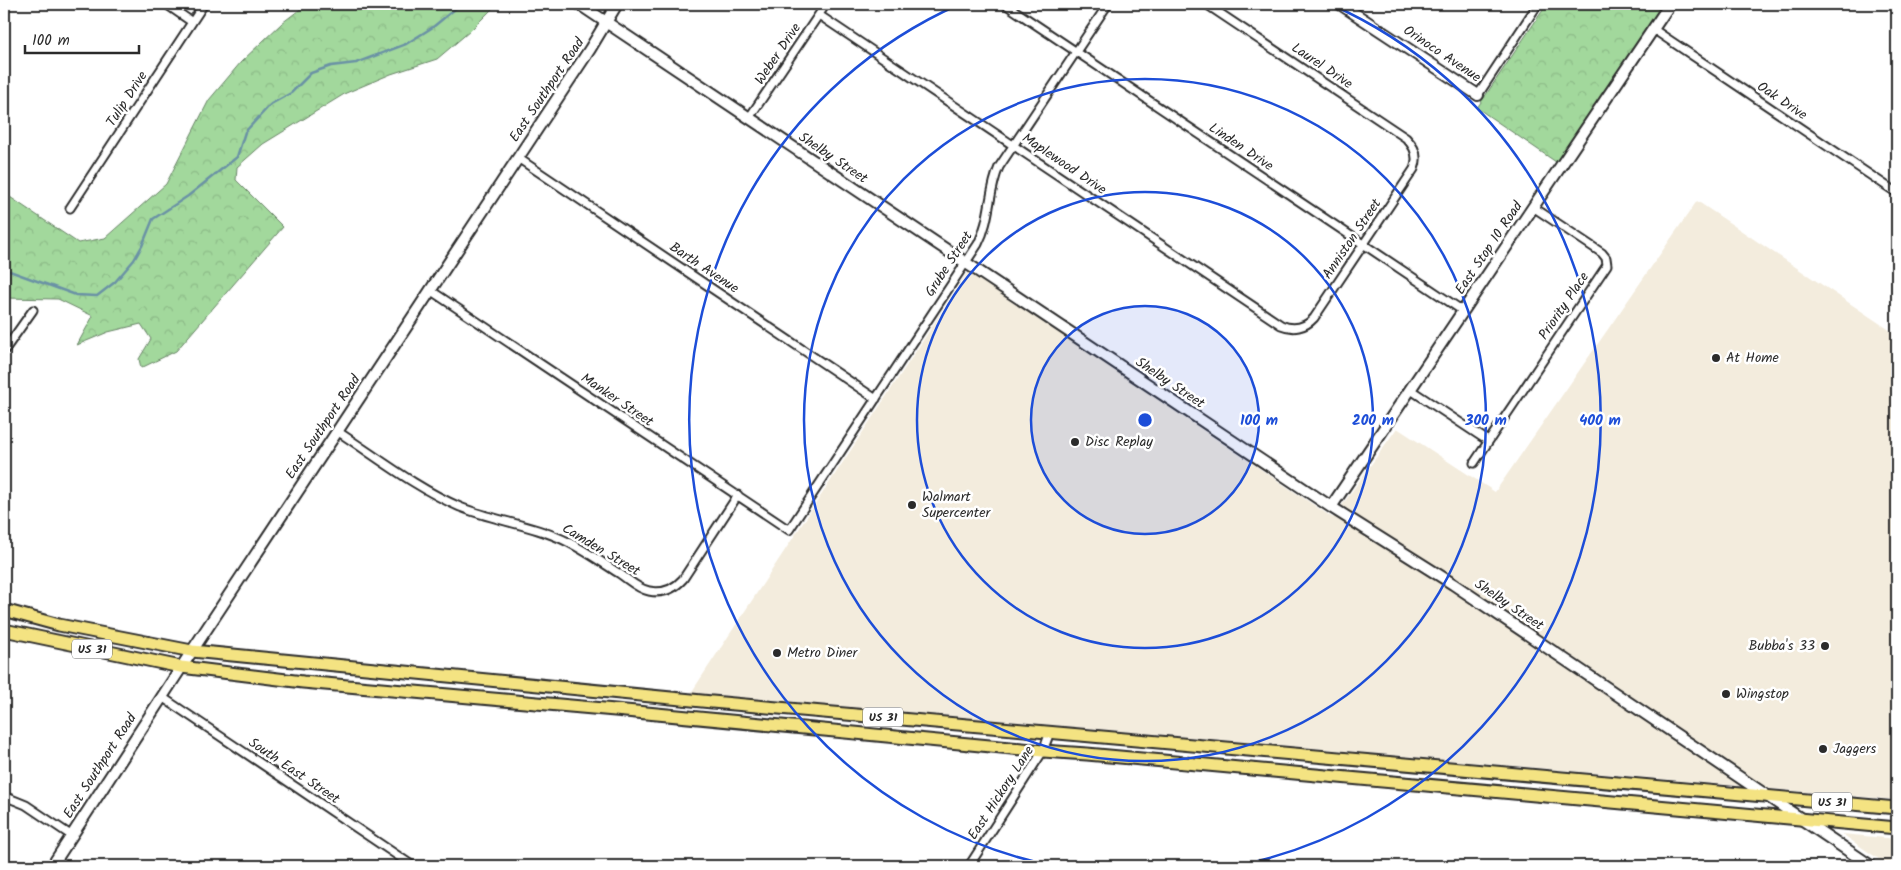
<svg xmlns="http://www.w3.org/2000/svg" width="1901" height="870" viewBox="0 0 1901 870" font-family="Kalam,sans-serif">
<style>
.built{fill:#f3ecdd}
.forest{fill:url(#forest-crowns);stroke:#668264}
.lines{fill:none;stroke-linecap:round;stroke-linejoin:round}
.stream{stroke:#6a92a5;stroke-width:2.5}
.street-casing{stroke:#2b2b2b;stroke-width:11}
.secondary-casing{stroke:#2b2b2b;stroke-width:14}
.primary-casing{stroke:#2b2b2b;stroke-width:15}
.street{stroke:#fff;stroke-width:7}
.secondary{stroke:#fff;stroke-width:10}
.primary{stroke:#f4e382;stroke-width:11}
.ring{fill:none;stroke:#1d4ed8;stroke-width:2.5}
.poi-dot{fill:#2b2b2b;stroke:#fff;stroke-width:2}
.labels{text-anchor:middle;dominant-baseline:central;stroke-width:5;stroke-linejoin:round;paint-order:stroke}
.shield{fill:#fff;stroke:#6b6b6b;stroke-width:1}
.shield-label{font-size:12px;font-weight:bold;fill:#2b2b2b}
.street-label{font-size:14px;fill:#2b2b2b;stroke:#fff}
.poi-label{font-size:14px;fill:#2b2b2b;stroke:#fff;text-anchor:start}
.centre{fill:#1d4ed8;stroke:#fff;stroke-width:2.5}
.ring-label{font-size:15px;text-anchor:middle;font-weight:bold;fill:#1d4ed8;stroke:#fff;stroke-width:5;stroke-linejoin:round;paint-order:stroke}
</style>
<defs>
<pattern id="forest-crowns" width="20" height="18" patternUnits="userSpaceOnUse" patternTransform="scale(1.25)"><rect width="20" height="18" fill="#a2d89c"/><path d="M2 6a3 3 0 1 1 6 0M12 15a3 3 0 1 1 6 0" fill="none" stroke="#8cba87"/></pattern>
</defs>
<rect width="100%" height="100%" fill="#fff"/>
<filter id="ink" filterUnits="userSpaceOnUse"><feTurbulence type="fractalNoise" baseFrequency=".02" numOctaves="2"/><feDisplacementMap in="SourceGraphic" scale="10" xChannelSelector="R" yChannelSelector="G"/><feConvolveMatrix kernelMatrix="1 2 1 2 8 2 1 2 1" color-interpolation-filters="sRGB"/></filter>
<g filter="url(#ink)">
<path class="built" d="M1697 201 1897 335V800L691 693 968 272 1333 518 1397 428 1495 492Z
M1842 834 1897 839V866H1889Z"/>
<path class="forest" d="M307 4H497L470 31 437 59 391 74 346 93 263 144 237 167 236 180 283 227 176 351 141 368 139 359 151 339 141 324 108 332 77 345 93 316 58 299 4 298V193L78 243 105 238 166 184 209 100 241 62 282 23Z
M1547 4H1663L1556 162 1477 108Z"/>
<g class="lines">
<path class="stream" d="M4 269 76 295 97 296 115 282 134 260 142 246 153 219 188 196 237 157 245 132 271 104 291 93 311 73 331 66 356 63 406 44 433 27 461 4"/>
<g class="street-casing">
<path id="street" d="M166 4 192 22
M1005 4 1463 311
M4 7 6 4
M819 15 1281 325C1293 330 1305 328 1314 318L1414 169C1419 157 1415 147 1406 138L1206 4
M1653 29 1897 193
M1478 95 1538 4
M749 118 826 4
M518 158 876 399
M70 208 204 4
M430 290 789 530 978 244C991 219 988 192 999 167L1108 4
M4 351 33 310
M1411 390 1488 441
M337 431C377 457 416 488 460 507 495 521 534 525 568 542 586 551 603 563 620 574 629 580 638 589 649 591 663 594 674 589 683 579L738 495
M1474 463 1607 265 1606 258 1602 253 1533 207
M162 697 413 866
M4 796 26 805 72 836
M969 866 1043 751 1050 732"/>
</g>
<g class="secondary-casing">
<path id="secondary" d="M579 4 1331 507 1453 584 1871 866
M1340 4 1478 95
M1331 507 1670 4
M52 866 192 651 590 49 617 4"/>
</g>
<g class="primary-casing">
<path id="primary" d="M4 610 59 625 192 651 712 702 1897 808
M4 630 181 667 303 682 615 710 1043 751 1087 754 1897 828"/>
</g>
<use href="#street" class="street"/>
<use href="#secondary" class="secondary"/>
<use href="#primary" class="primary"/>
</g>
</g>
<circle cx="1145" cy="420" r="114" fill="#1d4ed8" fill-opacity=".12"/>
<g class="ring">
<circle cx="1145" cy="420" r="114"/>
<circle cx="1145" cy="420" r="228"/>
<circle cx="1145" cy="420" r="341"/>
<path d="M1054 866A455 455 0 0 1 960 4M1330 4A455 455 0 0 1 1236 866"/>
</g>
<g class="poi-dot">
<circle cx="1716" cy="358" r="5"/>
<circle cx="1075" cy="442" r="5"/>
<circle cx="912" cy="505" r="5"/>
<circle cx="1825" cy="646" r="5"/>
<circle cx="777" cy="653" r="5"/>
<circle cx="1726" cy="694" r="5"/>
<circle cx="1823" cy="749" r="5"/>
</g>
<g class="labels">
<g class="shield">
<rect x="72" y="639.5" width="40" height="19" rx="4"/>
<rect x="863" y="707.5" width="40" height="19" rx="4"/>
<rect x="1812" y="792.5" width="40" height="19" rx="4"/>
</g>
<g class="shield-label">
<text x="92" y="649">US 31</text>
<text x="883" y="717">US 31</text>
<text x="1832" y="802">US 31</text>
</g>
<g class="street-label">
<text transform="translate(778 54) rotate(-56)">Weber Drive</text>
<text transform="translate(1442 54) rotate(34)">Orinoco Avenue</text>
<text transform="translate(1322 66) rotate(34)">Laurel Drive</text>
<text transform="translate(547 90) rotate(-56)">East Southport Road</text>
<text transform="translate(127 99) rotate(-57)">Tulip Drive</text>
<text transform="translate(1782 101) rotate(34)">Oak Drive</text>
<text transform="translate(1241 147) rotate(34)">Linden Drive</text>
<text transform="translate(833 158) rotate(34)">Shelby Street</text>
<text transform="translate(1064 164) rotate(34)">Maplewood Drive</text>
<text transform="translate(1352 239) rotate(-56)">Anniston Street</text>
<text transform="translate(1489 248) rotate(-56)">East Stop 10 Road</text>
<text transform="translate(949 264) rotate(-57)">Grube Street</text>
<text transform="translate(704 268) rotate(34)">Barth Avenue</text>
<text transform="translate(1564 306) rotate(-56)">Priority Place</text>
<text transform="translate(1170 383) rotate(34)">Shelby Street</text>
<text transform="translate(617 400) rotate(34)">Manker Street</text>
<text transform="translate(323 427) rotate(-56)">East Southport Road</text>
<text transform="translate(601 550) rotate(31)">Camden Street</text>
<text transform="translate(1509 605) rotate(34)">Shelby Street</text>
<text transform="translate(100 766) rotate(-57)">East Southport Road</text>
<text transform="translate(294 771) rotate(34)">South East Street</text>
<text transform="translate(1001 793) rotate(-57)">East Hickory Lane</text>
</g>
<g class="poi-label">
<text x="1726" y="358">At Home</text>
<text x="1085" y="442">Disc Replay</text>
<text x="922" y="497">Walmart<tspan x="922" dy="16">Supercenter</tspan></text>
<text x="1815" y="646" text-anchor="end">Bubba's 33</text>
<text x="787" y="653">Metro Diner</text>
<text x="1736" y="694">Wingstop</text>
<text x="1833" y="749">Jaggers</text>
</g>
</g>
<circle cx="1145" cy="420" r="8" class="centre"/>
<g class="ring-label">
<text x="1259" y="425">100 m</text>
<text x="1373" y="425">200 m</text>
<text x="1486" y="425">300 m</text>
<text x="1600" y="425">400 m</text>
</g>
<rect width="1901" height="870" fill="none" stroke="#fff" stroke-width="20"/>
<rect x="10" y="10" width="1881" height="850" fill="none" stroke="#2b2b2b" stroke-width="2" filter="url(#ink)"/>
<path d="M25 45v8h114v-8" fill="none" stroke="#2b2b2b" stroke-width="2.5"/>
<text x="32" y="45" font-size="15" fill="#2b2b2b" stroke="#ffffff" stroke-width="4" paint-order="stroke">100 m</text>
</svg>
